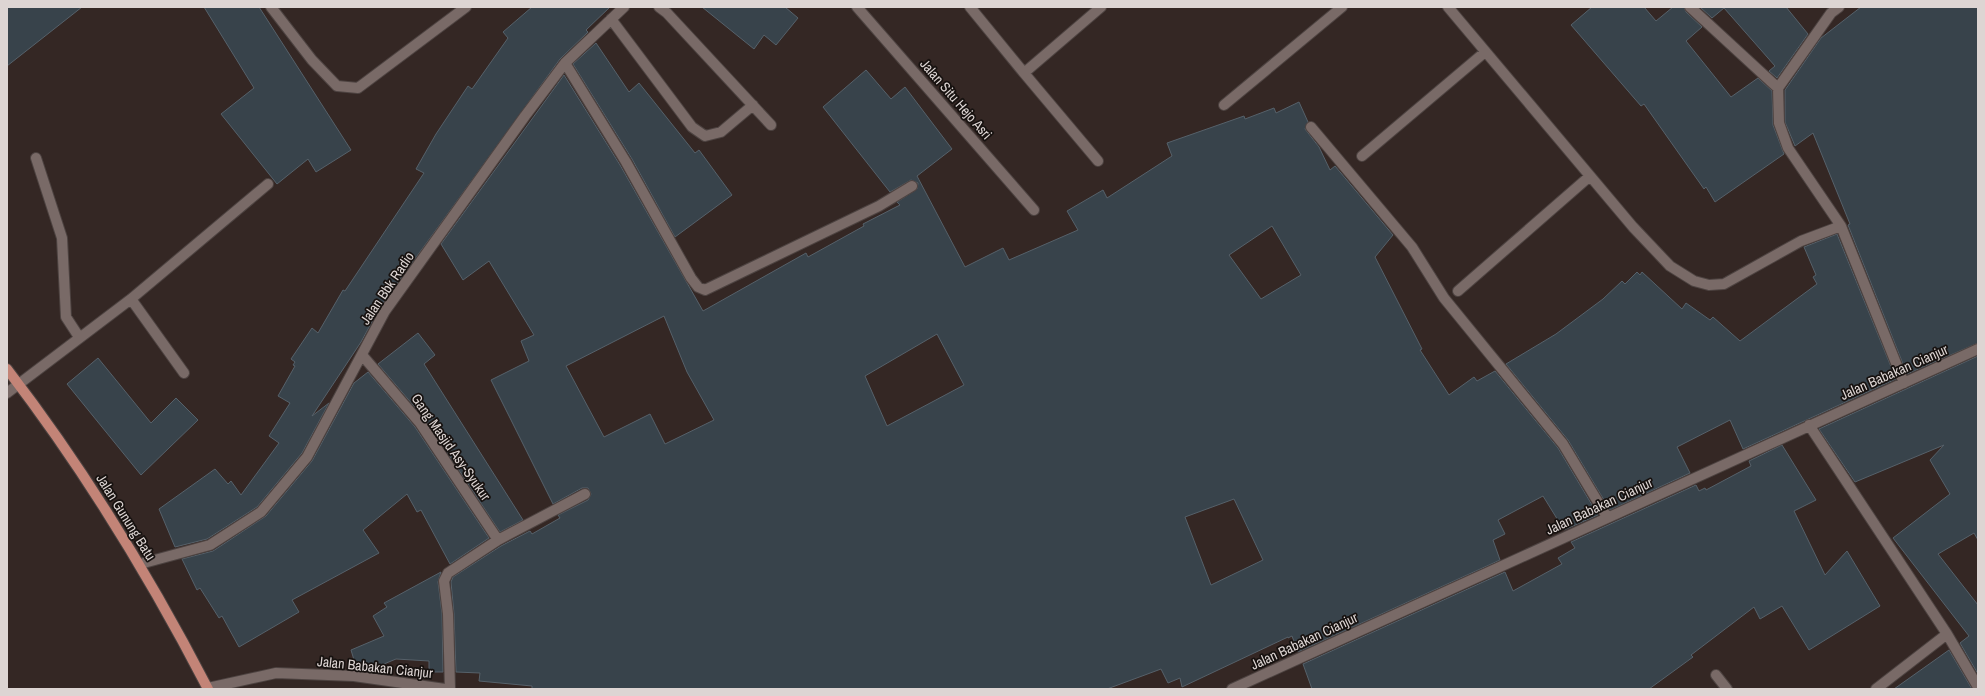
<svg xmlns="http://www.w3.org/2000/svg" width="1985" height="696" viewBox="0 0 1985 696" font-family="'Archivo Narrow',sans-serif">
<style>
.building{fill:#38434b;stroke:#56616a;fill-rule:evenodd}
.lines{fill:none;stroke-linecap:round;stroke-linejoin:round}
.minor-casing{stroke:#4d4341;stroke-width:12}
.major-casing{stroke:#4d4341;stroke-width:12}
.minor{stroke:#796a67;stroke-width:10}
.major{stroke:#c38477;stroke-width:10}
.labels{text-anchor:middle;dominant-baseline:central;stroke-width:3.5;stroke-linejoin:round;paint-order:stroke}
.street-label{font-size:14px;fill:#ddd5d3;stroke:#171210}
</style>
<rect width="100%" height="100%" fill="#342724"/>
<path class="building" d="M7 7H82L7 66Z
M204 7H259L351 150 316 172 308 159 277 184 221 114 254 88Z
M532 7H610L586 30 588 32 560 59 380 307 361 342 312 416 329 403 302 453 257 507 207 539 175 547 159 509 215 469 228 484 231 481 241 495 279 443 269 436 290 403 278 396 295 366 293 365 295 362 291 359 312 328 318 333 343 290 345 291 424 173 416 169 436 134 468 86 472 89 508 38 503 32Z
M702 7H785L798 18 776 45 764 35 754 49Z
M1592 7H1644L1656 21 1673 7H1684L1686 12 1702 27 1686 41 1731 97 1758 78 1772 91 1773 125 1784 154 1715 202 1706 187 1704 189 1644 104 1641 106 1571 25Z
M1700 7H1786L1808 34 1777 78 1769 71 1775 66 1724 8 1712 18Z
M1861 7H1978V343L1907 374 1848 225 1850 224 1813 133 1795 146 1785 122V90L1821 38Z
M596 43 629 92 639 83 695 153 699 150 732 195 675 237 632 159 573 64Z
M866 70 891 99 905 87 952 149 917 176 965 267 1003 248 1009 260 1078 230 1067 211 1103 190 1107 198 1172 156 1167 143 1244 116 1245 119 1274 108 1276 113 1299 102 1308 122 1305 129 1319 147 1330 170 1335 166 1393 235 1375 257 1422 349 1420 350 1449 395 1474 377 1477 381 1495 371 1558 448 1598 515 1564 530 1543 496 1498 520 1505 534 1493 540 1500 560 1298 652 1292 636 1288 638V637L1182 687 1180 678 1168 683 1161 669 1107 689H532V686L479 681 480 673 456 672 454 614 451 582 453 577 501 546 530 531 532 534 560 518 558 515 588 500 591 494 588 488H582L553 504 491 380 529 361 521 341 534 335 489 261 463 280 441 244 564 75 620 165 703 311 806 253 808 257 864 226 863 224 900 205 897 202 917 189 918 183 911 180 890 192 823 107ZM1272 226 1301 275 1261 299 1229 255ZM664 316 687 372 714 420 665 444 650 414 604 437 566 366ZM937 334 964 385 887 426 865 376ZM1234 499 1263 560 1211 585 1185 517Z
M1837 234 1896 379 1743 449 1730 420 1677 447 1690 473 1610 510 1568 440 1506 364 1556 334 1603 299 1622 281 1625 284 1637 272 1640 275 1642 272 1682 309 1686 303 1710 320 1713 317 1740 341 1817 284 1813 277 1816 275 1804 247Z
M418 333 435 355 424 364 523 520 500 532 425 419 378 364Z
M1978 356V540L1974 533 1938 554 1978 605V674L1960 643 1969 636 1893 538 1950 494 1930 460 1944 445 1855 482 1819 429Z
M98 358 151 423 176 398 198 420 141 475 67 384Z
M368 372 415 427 489 538 450 564 421 510 417 512 407 494 363 530 379 553 292 600 299 612 239 647 222 616 219 618 200 588 197 590 182 559 213 551 266 516 312 461 354 383Z
M1782 445 1816 500 1794 511 1825 575 1847 551 1880 606 1809 650 1782 606 1760 619 1754 607 1691 655 1693 657 1649 689H1312L1303 664 1505 572 1513 591 1562 564 1558 558 1575 548 1571 542 1696 485 1699 491 1705 488 1706 490 1751 466 1749 461Z
M441 572 438 582 442 614 443 672H429V661L396 659 367 671 357 670 351 650 384 636 373 616 387 607 384 603Z
M1949 650 1972 689H1894Z"/>
<g class="lines">
<g class="minor-casing">
<path id="minor" d="M271 7 312 60 337 86 358 88 466 7
M659 7 667 13 771 125
M857 7 1034 210
M970 7 1024 73
M1448 7 1633 227 1670 266 1694 281 1709 285 1724 284 1801 241 1841 226
M1690 7 1778 88
M1839 7 1831 13 1778 88 1779 123 1788 148 1841 226 1904 383
M611 19 692 127 705 136 721 132 753 105
M565 63 626 162 691 278 698 287 705 290 879 206 912 186
M1224 105 1342 7
M1311 127 1412 247 1444 298 1563 444 1607 517
M1362 156 1485 52
M36 158 62 238 66 317 79 337
M1098 161 1024 73 1101 7
M1458 291 1590 176
M131 299 184 373
M362 355 420 423 498 540
M7 393 131 299 268 184
M1809 425 1947 634 1978 687
M140 564 210 545 261 512 307 457 385 311 525 116 565 63 624 7
M1716 675 1727 689
M208 688 276 673 354 676 445 689
M450 689 448 614 444 581 448 573 498 540 585 494
M1232 689 1978 349
M1876 689 1947 634"/>
</g>
<g class="major-casing">
<path id="major" d="M7 369C84 469 150 577 208 689"/>
</g>
<use href="#minor" class="minor"/>
<use href="#major" class="major"/>
</g>
<g class="labels">
<g class="street-label">
<text transform="translate(956 99) rotate(49)">Jalan Situ Hejo Asri</text>
<text transform="translate(387 288) rotate(-56)">Jalan Bbk Radio</text>
<text transform="translate(1894 372) rotate(-24)">Jalan Babakan Cianjur</text>
<text transform="translate(451 447) rotate(55)">Gang Masjid Asy-Syukur</text>
<text transform="translate(1599 506) rotate(-25)">Jalan Babakan Cianjur</text>
<text transform="translate(126 517) rotate(58)">Jalan Gunung Batu</text>
<text transform="translate(1304 641) rotate(-25)">Jalan Babakan Cianjur</text>
<text transform="translate(375 667) rotate(6)">Jalan Babakan Cianjur</text>
</g>
</g>
<rect width="1985" height="696" fill="none" stroke="#ddd5d3" stroke-width="16"/>
</svg>
